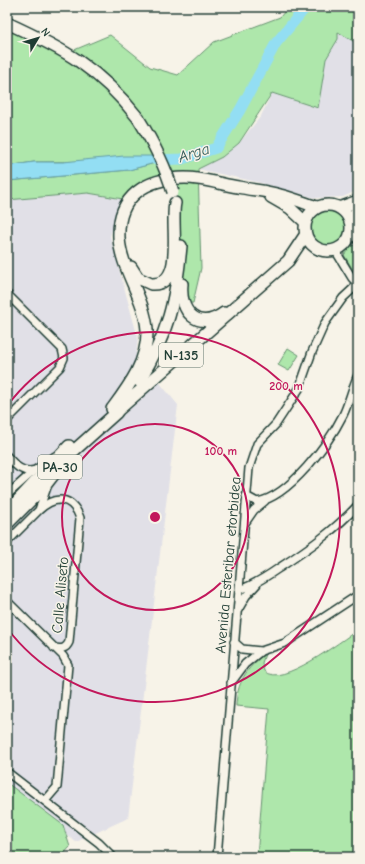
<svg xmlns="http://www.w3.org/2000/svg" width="365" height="864" viewBox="0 0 365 864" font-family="'Comic Neue',sans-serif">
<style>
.built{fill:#e1e0e7}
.green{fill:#aee7ab;stroke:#669270}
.water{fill:#93def3;stroke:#659ea7}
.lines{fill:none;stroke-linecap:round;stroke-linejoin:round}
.river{stroke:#93def3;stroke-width:11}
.minor-casing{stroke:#1f3d34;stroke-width:10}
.highway-casing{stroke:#1f3d34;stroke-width:14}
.minor{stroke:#f7f3e8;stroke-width:7}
.highway{stroke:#f7f3e8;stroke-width:11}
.highway-bridge-casing{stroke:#1f3d34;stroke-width:14;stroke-linecap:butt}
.highway-bridge{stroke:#f7f3e8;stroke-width:11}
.ring{fill:none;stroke:#c2185b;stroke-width:2}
.labels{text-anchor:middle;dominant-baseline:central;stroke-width:3;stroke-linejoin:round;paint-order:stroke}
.shield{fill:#f7f3e8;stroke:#60746a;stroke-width:1}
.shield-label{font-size:14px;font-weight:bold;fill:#1f3d34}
.street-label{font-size:15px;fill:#1f3d34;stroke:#f7f3e8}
.water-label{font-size:16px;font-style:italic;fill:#365d5a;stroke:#f7f3e8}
.centre{fill:#c2185b;stroke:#f7f3e8;stroke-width:2}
.ring-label{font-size:12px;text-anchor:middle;font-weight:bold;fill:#c2185b;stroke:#f7f3e8;stroke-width:3;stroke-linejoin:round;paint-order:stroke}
</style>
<rect width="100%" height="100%" fill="#f7f3e8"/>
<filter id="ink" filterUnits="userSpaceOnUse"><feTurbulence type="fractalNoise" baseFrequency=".025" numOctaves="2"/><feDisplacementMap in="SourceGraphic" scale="8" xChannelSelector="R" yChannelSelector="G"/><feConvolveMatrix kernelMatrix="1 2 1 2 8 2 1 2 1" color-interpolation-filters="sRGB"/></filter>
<g filter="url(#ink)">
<path class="built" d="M338 31 358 44V190L343 197 315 198 261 183 198 169 222 157 239 143 261 116 272 93 318 108 326 59 338 39Z
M88 193 123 199 110 236 138 338 132 390 159 382 178 405 128 818 76 842 7 790V200Z"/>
<path class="green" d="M280 7H358V44L338 32V39L326 59 318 108 272 93 239 143 222 157 198 169 201 268 193 303H183C181 258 179 215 167 171L137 185 123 199 88 193 7 200V181L129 170 162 161 34 162 7 166V23L67 53 110 35 150 67 178 75 214 42 280 17 286 10Z
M311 228a17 17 0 1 1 34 0a17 17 0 1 1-34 0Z
M352 245 358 247V278L344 255Z
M288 348 299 355 289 371 278 365Z
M358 630V857H257L269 709 236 706C237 683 246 668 265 654L262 663 264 671C281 689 341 640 358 630Z
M7 783 63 825 70 847 61 857H7Z"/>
<path class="water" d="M124 156H159L170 159 129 170 7 181V166L34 162H63Z"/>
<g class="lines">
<path class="river" d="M156 160 182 159 216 148 240 110 276 43 306 7"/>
<g class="minor-casing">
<path id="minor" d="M351 233 358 240
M335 250 352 278 358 284
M7 294 62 349 64 358 60 367 7 420
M7 456C15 465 22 474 35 470
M7 495 35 470 55 456
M246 496 257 502C289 497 329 443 343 415 349 403 352 388 358 375
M39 510C55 495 72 496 80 518L69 642C66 649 62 649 54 648
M245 523 254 510 265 501
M7 542 39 510 47 487
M239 590C254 585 266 577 279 568 308 549 334 531 358 505
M7 601 63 656 68 665 57 787 45 801
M238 610 246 596 257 584
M234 642 242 649 261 651
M231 683 245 664 261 651 285 643 358 595
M7 772 99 843 113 857
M217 857 249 468 257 444 276 424 299 389 312 352 325 323 343 298 358 284"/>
</g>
<g class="highway-casing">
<path id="highway" d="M7 23C64 49 99 68 138 118
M271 197 290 208 305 222
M305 228a23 23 0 1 1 46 0a23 23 0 1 1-46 0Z
M339 208 358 201
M349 219 358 211
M131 267 138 278 151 284C186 286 170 225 175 203
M182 284C179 312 198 332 224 313
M139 381C168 335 176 300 181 246
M112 409C129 386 148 361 147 330 145 298 121 270 119 238 117 196 146 178 185 178 202 178 221 184 238 187 252 190 267 191 280 195 292 198 305 203 317 207
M117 411 288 261 306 234
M7 512 69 446
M7 524 44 487 68 456 116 413 122 405"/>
</g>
<use href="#minor" class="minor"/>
<use href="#highway" class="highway"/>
<g class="highway-bridge-casing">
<path id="highway-bridge" d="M138 118C153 142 165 165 173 192"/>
</g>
<use href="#highway-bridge" class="highway-bridge"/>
</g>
</g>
<g class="ring">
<circle cx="155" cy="517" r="93"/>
<path d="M7 406A185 185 0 1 1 7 628"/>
</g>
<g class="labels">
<g class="shield">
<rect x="159" y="343" width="44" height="24" rx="3"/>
<rect x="38" y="455" width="44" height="24" rx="3"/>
</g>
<g class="shield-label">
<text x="181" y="355">N-135</text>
<text x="60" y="467">PA-30</text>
</g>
<g class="street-label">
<text transform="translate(228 565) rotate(-85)">Avenida Esteribar etorbidea</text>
<text transform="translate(60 595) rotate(-85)">Calle Aliseto</text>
</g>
<g class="water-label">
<text transform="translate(194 153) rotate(-17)">Arga</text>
</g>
</g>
<circle cx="155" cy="517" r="6" class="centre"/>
<g class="ring-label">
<text x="286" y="390">200 m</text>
<text x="221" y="455">100 m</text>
</g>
<rect width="365" height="864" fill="none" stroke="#f7f3e8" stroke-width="24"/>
<rect x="12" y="12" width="341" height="840" fill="none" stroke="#1f3d34" stroke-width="1.5" filter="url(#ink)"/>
<g transform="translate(38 38) rotate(52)" stroke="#f7f3e8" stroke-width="3" paint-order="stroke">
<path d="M0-3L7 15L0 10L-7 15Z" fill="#1f3d34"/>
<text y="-6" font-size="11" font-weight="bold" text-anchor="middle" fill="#1f3d34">N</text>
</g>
</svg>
